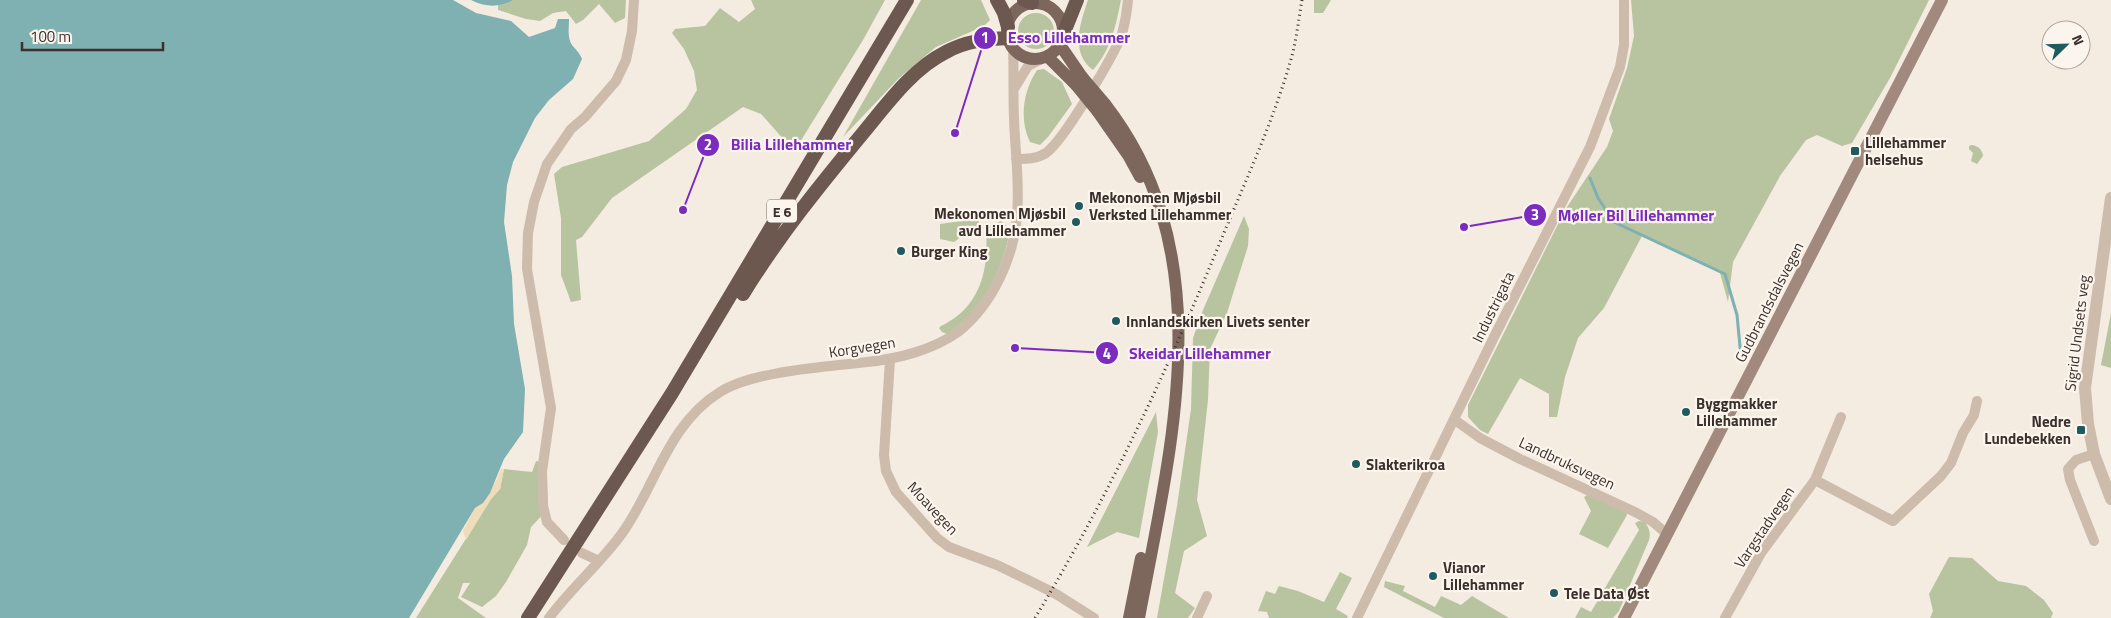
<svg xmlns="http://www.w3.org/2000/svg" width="2111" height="618" viewBox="0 0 2111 618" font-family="'Titillium Web',sans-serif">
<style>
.green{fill:#b8c4a0}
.sand{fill:#efdcb8}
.water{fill:#7fb0b2}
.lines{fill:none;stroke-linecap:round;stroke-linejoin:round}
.stream{stroke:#7fb0b2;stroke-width:3}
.minor{stroke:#cdbbac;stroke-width:10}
.tertiary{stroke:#cdbbac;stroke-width:12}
.secondary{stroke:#a18a7d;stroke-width:12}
.primary{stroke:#7d675c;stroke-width:12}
.trunk{stroke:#6c584f;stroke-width:14}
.rail{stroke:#3b302b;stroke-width:3;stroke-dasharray:1 4;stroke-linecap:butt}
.primary-bridge{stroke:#7d675c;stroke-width:12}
.poi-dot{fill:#1f5a5e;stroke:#fbf5ee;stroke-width:2}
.labels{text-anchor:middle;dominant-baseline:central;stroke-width:4.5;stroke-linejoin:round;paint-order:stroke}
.shield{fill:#fbf5ee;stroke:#756b66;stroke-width:1}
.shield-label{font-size:14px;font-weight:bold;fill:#3b302b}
.poi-label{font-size:15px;font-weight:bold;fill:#3b302b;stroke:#fbf5ee;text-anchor:start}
.street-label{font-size:15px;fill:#3b302b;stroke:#fbf5ee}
.leader{fill:none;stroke:#7b2cbf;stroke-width:2}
.callout-dot{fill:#7b2cbf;stroke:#fbf5ee;stroke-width:2}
.mark-label{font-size:15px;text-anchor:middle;font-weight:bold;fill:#fff}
.callout-label{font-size:16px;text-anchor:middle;font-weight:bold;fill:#7b2cbf;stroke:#fbf5ee;stroke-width:4.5;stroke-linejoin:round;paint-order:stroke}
</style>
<rect width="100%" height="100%" fill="#f4ebe1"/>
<path class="green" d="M498 0H626L625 18 615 23 599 4 583 20 576 24 566 11 553 13 540 21 526 19 498 10Z
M751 0H885L863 40 800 142H786L761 114 743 107 612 198 582 237 576 240 581 300 571 302 561 275V218L554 174 562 167 649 141 686 109 697 90 694 71 684 49 672 33 675 29 705 26 720 8 739 22 755 9Z
M921 0H981L990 20 984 26 936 47 899 78 843 137Z
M1088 0H1121C1116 25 1111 50 1093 70 1070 53 1080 23 1088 0Z
M1314 0H1331L1323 13H1314Z
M1631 0H1929L1890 78 1852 143 1842 146 1817 135 1806 140 1780 176 1733 262 1728 302 1720 273 1642 236 1604 308 1578 338 1565 377 1557 417H1549V394L1520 378 1488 434 1480 430 1468 417V405L1565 210 1607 147 1613 131 1609 119 1627 68 1634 36Z
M1018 31a18 18 0 1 1 36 0a18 18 0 1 1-36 0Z
M1044 69 1062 82 1072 104 1048 137 1040 145 1030 142C1019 120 1023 91 1037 70Z
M1972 145C1978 146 1982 149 1983 156L1977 164 1971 161 1973 153 1969 149V146Z
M1244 216 1249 229 1248 246 1227 313 1210 349 1208 400 1197 500 1207 536 1184 551 1175 593 1195 608 1188 618H1157L1177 506 1191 409 1193 338 1203 310Z
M976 219 979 221 978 225 954 242 940 239V224Z
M1001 221 1008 227 1010 231C1002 272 982 311 947 334L942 332 939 328 941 326C969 313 983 289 986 258 987 248 986 238 987 227Z
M2111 313V368L2101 365Z
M1156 412 1158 432 1139 538 1117 532 1087 547Z
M536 461 546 463 548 509 531 527 527 545 506 582 496 596 482 607 461 597 470 583H463L458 598 486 618H416L491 499 500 489 504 469 532 472Z
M1589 494 1625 511 1627 515 1608 548 1579 534 1591 511 1584 497Z
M1639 521 1645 522C1649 529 1651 532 1649 540L1619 611 1613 618H1575L1581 607 1591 612 1639 530 1635 523Z
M1949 557 1972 558 1998 581 2026 586 2044 600 2053 613 2051 618H1930L1933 611 1929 594Z
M1340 572 1352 578 1336 609 1348 616 1347 618H1269L1267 612 1258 611 1266 591 1275 594 1279 586 1298 591 1324 602Z
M1385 581 1405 586 1403 591 1435 607 1441 596 1461 605 1472 596 1509 618H1444L1384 587Z"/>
<path class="sand" d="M501 469H504L500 489 491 499 466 540 463 531 475 508 483 503 496 481Z"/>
<path class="water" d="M0 0H453L476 13 511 21 529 37 555 28 558 19H569C569 27 567 38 572 45 576 50 579 52 582 59L573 79 549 100 535 118 513 162 507 185 504 222 512 276 514 324 525 389 523 432 504 459 490 493 483 503 475 508 409 618H0Z
M471 0H513C499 8 485 7 471 0Z"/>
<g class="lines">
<path class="stream" d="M1590 178 1598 198 1614 222 1725 274 1737 315 1741 357"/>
<path class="minor" d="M1014 89 1028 66 1043 58
M1016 159C1026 159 1037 159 1046 153 1064 140 1113 57 1122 34 1125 23 1127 11 1128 0
M890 360 884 455 886 471 896 492 937 538 949 547 997 565 1028 580 1056 594 1094 618
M1455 420 1480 438 1520 459 1635 512 1653 522 1667 534
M1815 480 1893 521 1941 476 1951 463 1963 433 1974 415 1977 401
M564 540 547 522 543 506 542 471 551 408 527 269 528 233 534 202 547 164 571 129 585 117 616 81 626 60 632 31 634 0
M2094 541 2070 480 2068 469 2076 460 2094 454
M582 553 599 561
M549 618C571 588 601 563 623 532 656 485 668 424 720 392 753 371 826 367 867 362 897 359 933 350 958 332 992 305 1014 258 1017 215 1020 183 1015 151 1014 118 1013 95 1014 71 1013 47
M1197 618 1207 596
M1357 618 1494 337 1590 147 1620 67 1624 45V0
M1725 618 1761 553 1815 480 1841 417"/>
<path class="tertiary" d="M2111 198 2085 388 2088 424 2094 454 2111 499"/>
<path class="secondary" d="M1624 618 1942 0"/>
<path class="primary" d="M1007 31a28 28 0 1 1 56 0a28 28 0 1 1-56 0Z
M1060 45 1082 77
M1047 56 1076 85
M1105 104C1223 256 1171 446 1139 618
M1098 112 1128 155 1140 177
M1129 618 1141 558"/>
<path class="trunk" d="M997 0 1004 13 1008 27
M1024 0 1032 3
M1063 35 1077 0
M743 294C778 237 820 185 863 133 887 104 912 69 946 52 966 41 986 39 1009 38
M528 618 672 393 907 0"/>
<path class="rail" d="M1035 618C1109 496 1169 367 1223 235 1248 175 1276 115 1293 52 1297 35 1299 17 1302 0"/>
<path class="primary-bridge" d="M1082 77 1105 104
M1076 85 1098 112"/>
</g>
<g class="poi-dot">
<rect x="1850" y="146" width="10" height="10" rx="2.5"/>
<circle cx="1079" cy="206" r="5"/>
<circle cx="1076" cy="222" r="5"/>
<circle cx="901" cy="251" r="5"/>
<circle cx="1116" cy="321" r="5"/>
<circle cx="1686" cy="412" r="5"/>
<rect x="2076" y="425" width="10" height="10" rx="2.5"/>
<circle cx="1356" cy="464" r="5"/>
<circle cx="1433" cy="576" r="5"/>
<circle cx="1554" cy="593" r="5"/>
</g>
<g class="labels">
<rect class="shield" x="767" y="199.5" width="30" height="23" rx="4"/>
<g class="shield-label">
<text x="782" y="211">E 6</text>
</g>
<g class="poi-label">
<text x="1865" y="142">Lillehammer<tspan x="1865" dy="17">helsehus</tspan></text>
<text x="1089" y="197">Mekonomen Mjøsbil<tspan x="1089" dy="17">Verksted Lillehammer</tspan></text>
<text x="1066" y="213" text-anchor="end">Mekonomen Mjøsbil<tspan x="1066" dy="17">avd Lillehammer</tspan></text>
<text x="911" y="251">Burger King</text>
<text x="1126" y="321">Innlandskirken Livets senter</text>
<text x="1696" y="403">Byggmakker<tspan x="1696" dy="17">Lillehammer</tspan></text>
<text x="2071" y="421" text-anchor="end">Nedre<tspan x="2071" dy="17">Lundebekken</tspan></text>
<text x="1366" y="464">Slakterikroa</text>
<text x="1443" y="567">Vianor<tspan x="1443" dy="17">Lillehammer</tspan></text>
<text x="1564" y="593">Tele Data Øst</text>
</g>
<g class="street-label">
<text transform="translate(1769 302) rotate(-63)">Gudbrandsdalsvegen</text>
<text transform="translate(1493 307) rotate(-64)">Industrigata</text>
<text transform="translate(2077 333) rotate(-83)">Sigrid Undsets veg</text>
<text transform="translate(862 347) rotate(-9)">Korgvegen</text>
<text transform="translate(1567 463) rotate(25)">Landbruksvegen</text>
<text transform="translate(933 508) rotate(47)">Moavegen</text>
<text transform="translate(1764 527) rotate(-56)">Vargstadvegen</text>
</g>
</g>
<path class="leader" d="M955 133L985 38M683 210L708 145M1464 227L1535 215M1015 348L1107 353"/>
<g class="callout-dot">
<circle cx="955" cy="133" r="5"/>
<circle cx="683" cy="210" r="5"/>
<circle cx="1464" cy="227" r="5"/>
<circle cx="1015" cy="348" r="5"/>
<circle cx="985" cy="38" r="12"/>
<circle cx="708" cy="145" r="12"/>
<circle cx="1535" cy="215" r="12"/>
<circle cx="1107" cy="353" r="12"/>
</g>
<g class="mark-label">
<text x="985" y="43">1</text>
<text x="708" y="150">2</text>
<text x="1535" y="220">3</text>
<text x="1107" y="359">4</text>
</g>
<g class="callout-label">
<text x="1069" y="43">Esso Lillehammer</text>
<text x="791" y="150">Bilia Lillehammer</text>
<text x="1636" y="221">Møller Bil Lillehammer</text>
<text x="1200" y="359">Skeidar Lillehammer</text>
</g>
<g transform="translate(2066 45) rotate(67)"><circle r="24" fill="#fbf5ee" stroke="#aea6a0"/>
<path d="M0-4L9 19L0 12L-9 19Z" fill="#1f5a5e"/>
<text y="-8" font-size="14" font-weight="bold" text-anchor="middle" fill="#3b302b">N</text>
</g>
<path d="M22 42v8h141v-8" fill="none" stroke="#3b302b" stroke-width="2.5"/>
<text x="30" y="42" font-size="15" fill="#3b302b" stroke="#fbf5ee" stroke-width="4" paint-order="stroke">100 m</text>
</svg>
